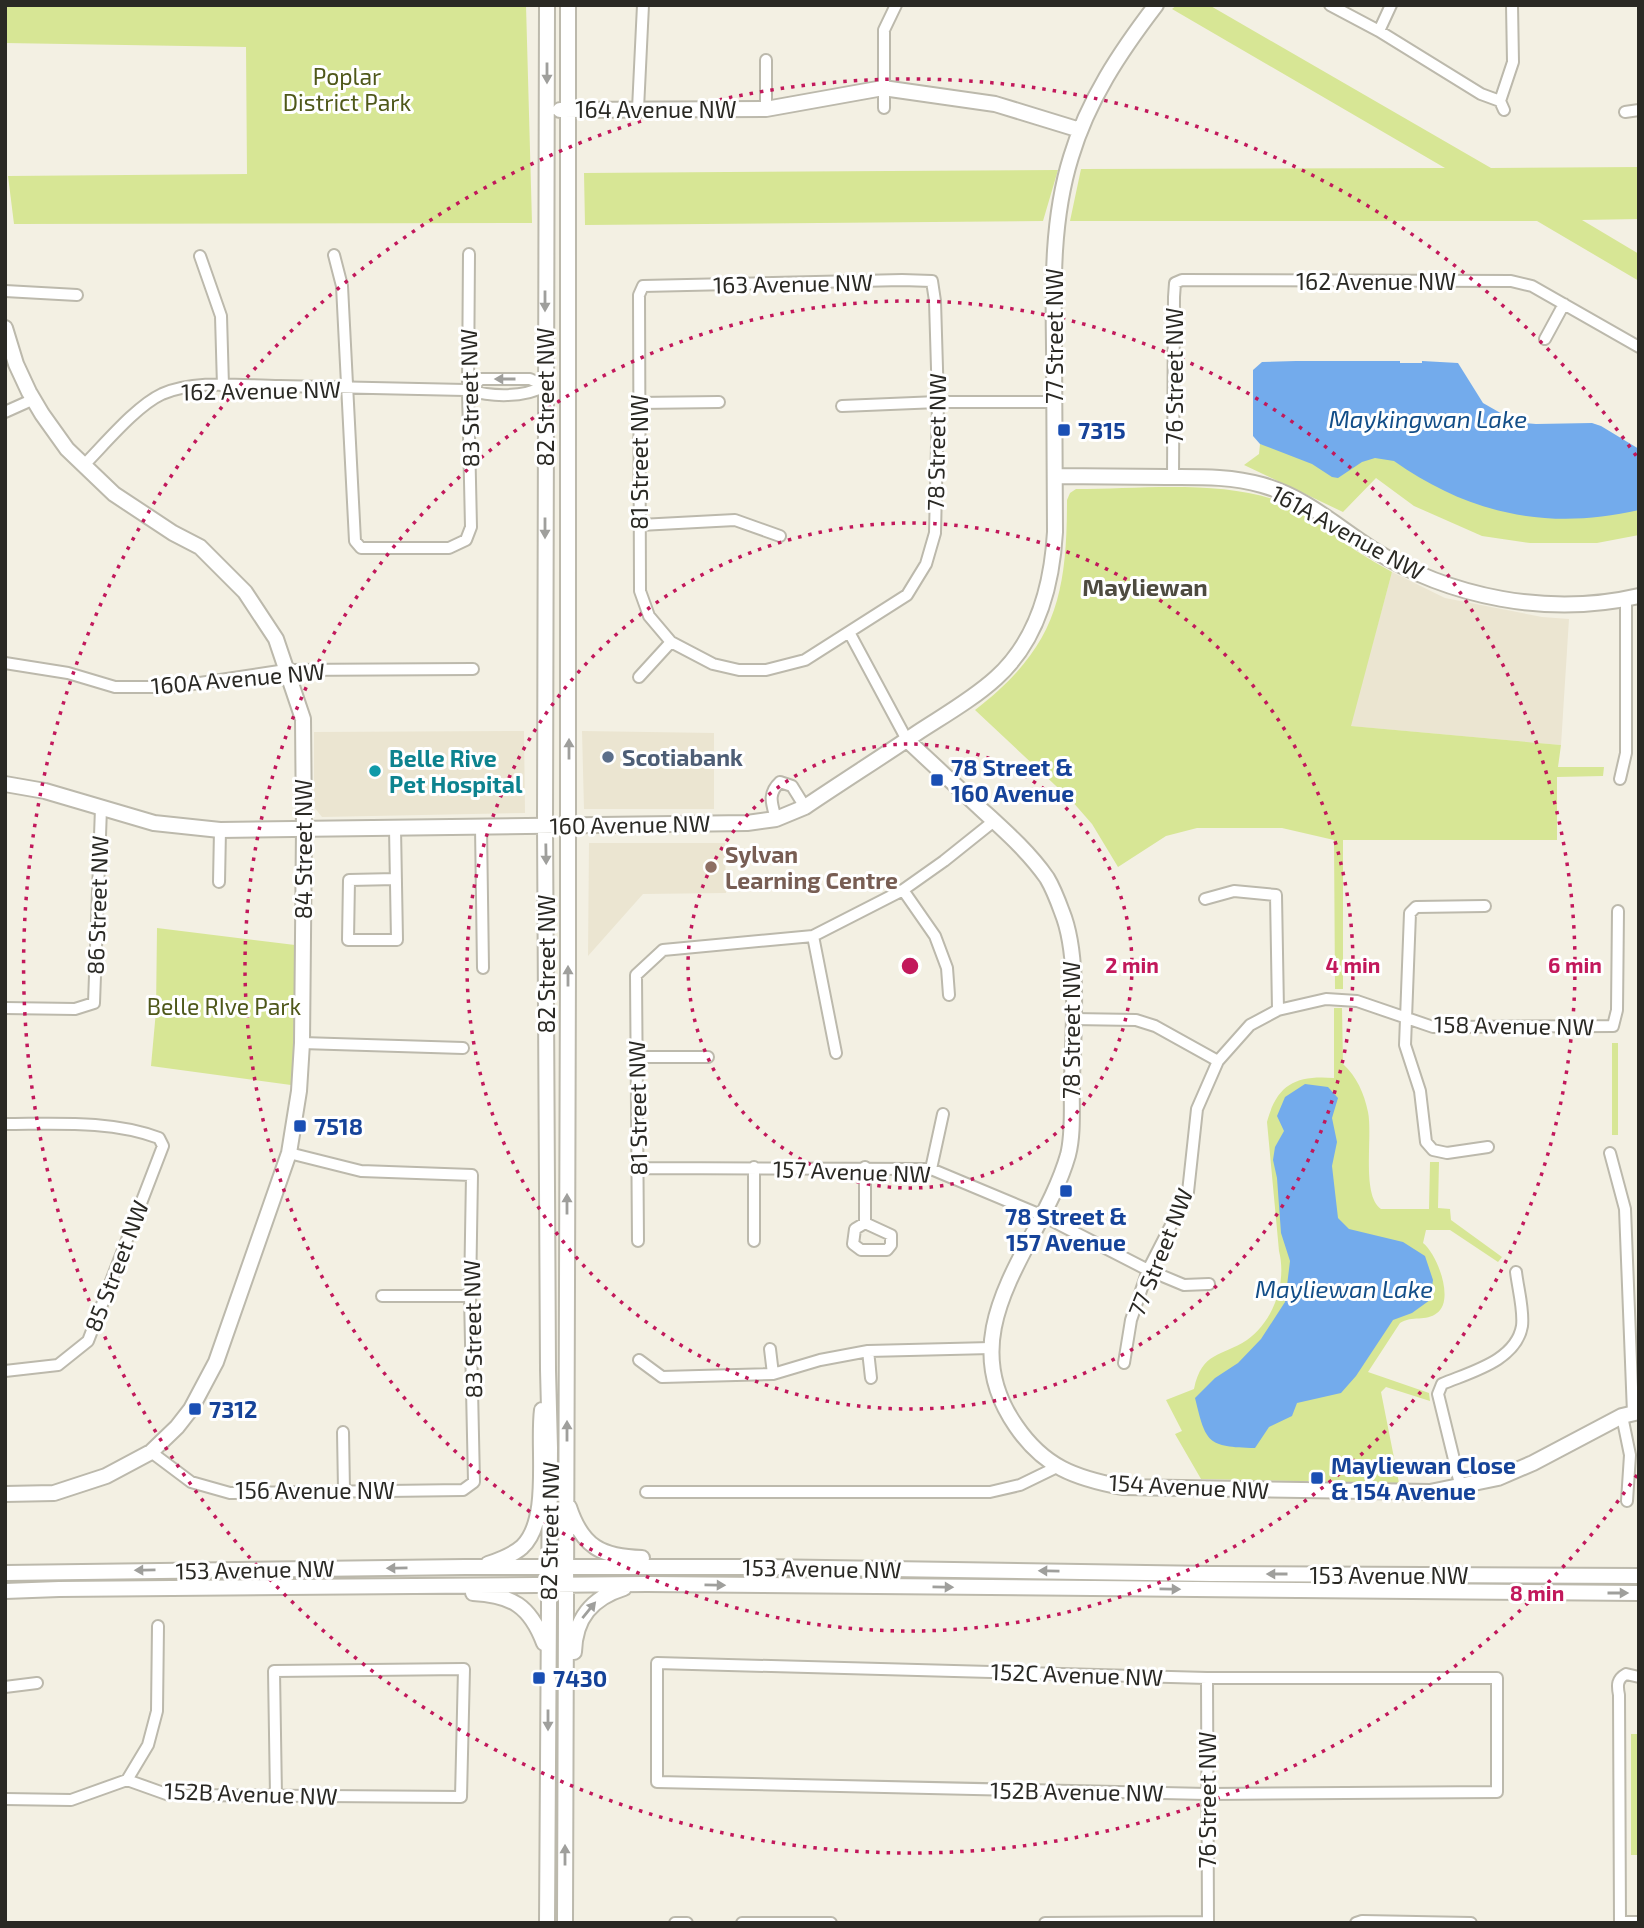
<svg xmlns="http://www.w3.org/2000/svg" width="1644" height="1928" viewBox="0 0 1644 1928" font-family="'Exo 2',sans-serif">
<style>
.built{fill:#ebe5d1}
.green{fill:#d7e695}
.water{fill:#73abec}
.lines{fill:none;stroke-linecap:round;stroke-linejoin:round}
.street-casing{stroke:#bcb9ac;stroke-width:14}
.secondary-casing{stroke:#bcb9ac;stroke-width:18}
.street{stroke:#fff;stroke-width:10}
.secondary{stroke:#fff;stroke-width:14}
.oneway{fill:#9f9f9c}
.ring{fill:none;stroke:#c2185b;stroke-width:3.5;stroke-dasharray:3.5 7}
.transit-dot{fill:#1a4fb4;stroke:#fff;stroke-width:2.5}
.service-dot{fill:#5c6f8a;stroke:#fff;stroke-width:2.5}
.culture-dot{fill:#0f9aa8;stroke:#fff;stroke-width:2.5}
.education-dot{fill:#8d6e63;stroke:#fff;stroke-width:2.5}
.labels{text-anchor:middle;dominant-baseline:central;stroke-width:6;stroke-linejoin:round;paint-order:stroke}
.park-label{font-size:23px;fill:#4f581a;stroke:#fff}
.street-label{font-size:23px;fill:#2a2924;stroke:#fff}
.transit-label{font-size:23px;font-weight:bold;fill:#164399;stroke:#fff;text-anchor:start}
.service-label{font-size:23px;font-weight:bold;fill:#4e5e75;stroke:#fff;text-anchor:start}
.culture-label{font-size:23px;font-weight:bold;fill:#0d838f;stroke:#fff;text-anchor:start}
.education-label{font-size:23px;font-weight:bold;fill:#785e54;stroke:#fff;text-anchor:start}
.water-label{font-size:24px;font-style:italic;fill:#134e88;stroke:#fff}
.neighbourhood-label{font-size:24px;font-weight:bold;fill:#4e4b40;stroke:#fff}
.centre{fill:#c2185b;stroke:#fff;stroke-width:3.5}
.ring-label{font-size:21px;text-anchor:middle;font-weight:bold;fill:#c2185b;stroke:#fff;stroke-width:6;stroke-linejoin:round;paint-order:stroke}
</style>
<rect width="100%" height="100%" fill="#f3f0e3"/>
<path class="built" d="M1392 572 1445 598 1542 617 1569 619 1561 745 1350 726Z
M524 731 525 813 322 817 314 807V732Z
M582 731 714 733V809H584Z
M589 843H725L726 893 643 894 588 956Z"/>
<path class="green" d="M5 5H526L532 223 14 224 8 176 247 174 246 47 5 43Z
M1177 5H1209L1491 168 1639 167V219L1582 220 1639 254V281L1537 221H1070L1081 169 1445 168 1172 9Z
M1058 170 1043 221 585 225 584 173Z
M1260 444 1330 459 1378 449 1639 492V535L1597 543H1530L1482 536 1414 506 1376 478 1343 512 1244 465 1259 454Z
M1076 489C1140 489 1225 479 1284 503 1311 515 1332 534 1355 550 1367 558 1380 565 1392 572L1351 726 1561 745 1558 767H1604L1603 776 1557 777V840H1343V989H1335L1334 840 1282 828H1197L1166 836 1118 867 1092 824 1071 800 975 710C1055 648 1067 597 1067 500L1070 493Z
M157 928 295 945V1039L291 1085 151 1066 156 1011Z
M1334 1008H1342L1343 1064C1357 1077 1364 1093 1368 1112 1373 1136 1361 1195 1381 1209H1429L1430 1162H1439L1438 1208 1450 1209 1451 1220 1502 1257 1498 1262 1450 1230H1426L1423 1243C1437 1254 1455 1300 1437 1313 1426 1322 1412 1315 1400 1323L1368 1372 1429 1393 1430 1401 1386 1387 1381 1392 1399 1483 1201 1479 1175 1434 1182 1431 1166 1400 1194 1389C1202 1351 1221 1357 1247 1340 1274 1321 1287 1282 1279 1251L1267 1122C1277 1084 1296 1075 1334 1078Z
M1612 1043H1618V1135H1612Z
M1631 1734H1639V1855H1631Z"/>
<path class="water" d="M1296 361H1400V363H1422V361L1458 363 1483 403 1504 415 1524 423 1536 424 1592 423 1601 426 1639 449V510C1548 531 1469 514 1394 461L1375 458 1362 462 1338 478 1332 477 1312 464 1260 444 1253 436V370L1262 362Z
M1305 1084 1328 1087 1338 1098 1332 1118 1337 1142 1332 1166 1338 1218 1349 1229 1403 1242 1425 1256 1433 1280 1430 1300 1412 1313 1393 1320 1356 1376 1341 1393 1297 1403 1292 1416 1269 1427 1255 1448C1207 1447 1206 1443 1195 1398L1215 1378 1238 1363 1261 1339 1285 1302 1290 1261 1281 1233 1277 1178 1273 1160 1275 1147 1284 1131 1277 1116 1285 1097Z"/>
<g class="lines">
<g class="street-casing">
<path id="street" d="M1330 5 1379 31 1481 94 1500 101
M1379 31 1391 5
M766 60V109
M884 108V30L896 5
M638 109 643 5
M1504 110 1500 101 1513 62 1512 5
M1625 112 1639 110
M334 255 342 286 355 541 361 548H449L466 540 471 527 468 390 469 254
M200 256 221 316 223 386
M902 280 932 281 935 301 938 402 935 533 926 564 907 595 805 660 766 670H739L713 664 671 642 649 616 640 591 639 295 643 286Z
M5 291 77 295
M1545 339 1564 304
M468 390 481 379H530L545 386
M639 403 719 402
M842 406 938 402H1054
M5 412 34 399
M83 466C104 445 136 406 162 394 197 379 242 386 280 386 342 387 405 389 468 390 492 397 523 398 545 386
M1173 477 1174 297 1175 283 1182 280 1511 281 1532 286 1639 347
M640 525 735 520 780 536
M849 632 907 740
M5 663 68 673 115 687H173L286 670 473 669
M639 677 671 642
M1620 779 1626 753V599
M776 819C772 804 767 794 780 782L792 786 805 807
M481 827 483 968
M395 828 397 940H348L349 880 396 879
M219 882 220 830
M903 890 935 936 947 968 949 995
M1205 899 1234 891 1276 895 1278 1010
M1485 906 1416 907 1410 913 1405 1045 1420 1091 1426 1142 1433 1150 1447 1153 1488 1147
M813 936 836 1053
M5 1008 75 1009 94 1003 101 808
M1073 1019 1136 1020 1155 1026 1218 1061
M302 1043 463 1048
M637 1057H708
M5 1124C56 1124 111 1120 159 1138L163 1146 88 1341 58 1365 5 1371
M1610 1153 1625 1209 1633 1413
M638 1168 931 1169 1041 1215 1148 1270 1184 1285 1209 1284
M931 1169 943 1114
M865 1223 891 1235V1245L887 1250H861L853 1244 855 1229Z
M865 1223V1167
M638 1241 636 975 663 950 813 936 903 890 944 861 994 821
M754 1241V1167
M382 1296H470
M770 1349 773 1374
M868 1351 871 1378
M639 1360 662 1377 773 1374 820 1360 868 1351 991 1348
M1124 1363 1131 1320 1148 1270 1188 1192 1197 1109 1218 1061 1250 1025 1278 1010 1326 999 1357 1001 1433 1027 1613 1026 1617 1010 1618 911
M1622 1416 1630 1455 1627 1501
M343 1432 344 1490
M151 1452 191 1482 230 1493 463 1490 474 1482 470 1296 472 1175 361 1171 289 1153
M1461 1488 1438 1394 1442 1384C1470 1372 1516 1361 1522 1326 1524 1310 1518 1289 1516 1272
M646 1492H990L1020 1485 1057 1467
M657 1663 1207 1678H1497V1792L1207 1794 657 1782Z
M1207 1678 1208 1923
M5 1687 37 1683
M127 1780 148 1745 157 1711 158 1626
M5 1799 71 1800 127 1780 169 1795 461 1797 464 1669 274 1671 276 1796
M1620 1922H1639
M675 1923H687
M742 1923H831
M1045 1923 1208 1922
M1356 1923 1362 1921 1471 1923
M1620 1923 1619 1695C1617 1685 1617 1679 1626 1674L1639 1677"/>
</g>
<g class="secondary-casing">
<path id="secondary" d="M547 5 545 825 548 1370 550 1448 547 1923
M560 110 766 109 883 88 995 104 1080 130
M5 328 16 364 29 392 42 414 67 449 114 494 173 533 200 547 245 592 276 639 303 719 304 830 302 1043 299 1091 289 1153 216 1362 191 1409 177 1427 151 1452 106 1476 54 1493 5 1494
M1055 476C1092 476 1130 477 1167 477 1199 477 1231 476 1262 485 1305 497 1336 526 1372 549 1450 598 1549 617 1639 596
M907 740C932 763 956 786 981 809 1004 830 1029 852 1047 878 1053 888 1058 901 1062 912 1080 956 1073 1032 1072 1081 1071 1104 1074 1132 1068 1155 1042 1246 947 1327 1016 1426 1044 1467 1075 1478 1122 1487L1430 1492 1498 1478 1533 1463 1622 1416 1639 1412
M5 784 45 791 154 823 220 830 747 823 776 819 805 807C842 782 880 758 917 733 943 716 973 699 996 678 1037 641 1052 585 1055 532 1055 470 1054 408 1054 346 1053 283 1052 218 1071 157 1088 100 1120 52 1156 5
M569 1507C582 1547 602 1557 642 1558
M488 1564C500 1560 513 1555 522 1547 551 1520 537 1447 542 1410
M5 1573 465 1567H759L1211 1574 1639 1576
M5 1591 59 1589 647 1584 1639 1593
M473 1593C512 1595 530 1606 544 1643
M574 1652C575 1618 592 1598 624 1588
M565 1923C567 1284 570 644 568 5"/>
</g>
<use href="#street" class="street"/>
<use href="#secondary" class="secondary"/>
</g>
<defs><path id="oneway-solid" d="M-6-.8H1V-3.2L6.5 0L1 3.2V.8H-6Z" transform="scale(1.75)"/></defs>
<g class="oneway">
<use href="#oneway-solid" transform="translate(547 73) rotate(90)"/>
<use href="#oneway-solid" transform="translate(545 301) rotate(90)"/>
<use href="#oneway-solid" transform="translate(505 379) rotate(180)"/>
<use href="#oneway-solid" transform="translate(545 528) rotate(90)"/>
<use href="#oneway-solid" transform="translate(569 749) rotate(-90)"/>
<use href="#oneway-solid" transform="translate(546 854) rotate(89)"/>
<use href="#oneway-solid" transform="translate(568 976) rotate(-90)"/>
<use href="#oneway-solid" transform="translate(567 1204) rotate(-90)"/>
<use href="#oneway-solid" transform="translate(567 1431) rotate(-90)"/>
<use href="#oneway-solid" transform="translate(397 1568) rotate(179)"/>
<use href="#oneway-solid" transform="translate(145 1570) rotate(179)"/>
<use href="#oneway-solid" transform="translate(1049 1571) rotate(-179)"/>
<use href="#oneway-solid" transform="translate(1277 1574) rotate(-180)"/>
<use href="#oneway-solid" transform="translate(715 1585) rotate(1)"/>
<use href="#oneway-solid" transform="translate(943 1587) rotate(1)"/>
<use href="#oneway-solid" transform="translate(1170 1589) rotate(1)"/>
<use href="#oneway-solid" transform="translate(1618 1593)"/>
<use href="#oneway-solid" transform="translate(589 1610) rotate(-51)"/>
<use href="#oneway-solid" transform="translate(548 1720) rotate(90)"/>
<use href="#oneway-solid" transform="translate(565 1855) rotate(-90)"/>
</g>
<g class="ring">
<circle cx="910" cy="966" r="222"/>
<circle cx="910" cy="966" r="443"/>
<circle cx="910" cy="966" r="665"/>
<path d="M1637 1475A887 887 0 1 1 1637 457"/>
</g>
<g class="transit-dot">
<rect x="1057" y="423" width="14" height="14" rx="3.5"/>
<rect x="930" y="773" width="14" height="14" rx="3.5"/>
<rect x="293" y="1119" width="14" height="14" rx="3.5"/>
<rect x="1059" y="1184" width="14" height="14" rx="3.5"/>
<rect x="188" y="1402" width="14" height="14" rx="3.5"/>
<rect x="1310" y="1471" width="14" height="14" rx="3.5"/>
<rect x="532" y="1671" width="14" height="14" rx="3.5"/>
</g>
<circle class="service-dot" cx="608" cy="757" r="7"/>
<circle class="culture-dot" cx="375" cy="771" r="7"/>
<circle class="education-dot" cx="711" cy="867" r="7"/>
<g class="labels">
<g class="park-label">
<text x="347" y="76">Poplar<tspan x="347" dy="26">District Park</tspan></text>
<text x="224" y="1006">Belle RIve Park</text>
</g>
<g class="street-label">
<text x="656" y="109">164 Avenue NW</text>
<text x="1376" y="281">162 Avenue NW</text>
<text transform="translate(793 283) rotate(-1)">163 Avenue NW</text>
<text transform="translate(1054 336) rotate(-90)">77 Street NW</text>
<text transform="translate(1174 376) rotate(-90)">76 Street NW</text>
<text transform="translate(261 390) rotate(-1)">162 Avenue NW</text>
<text transform="translate(545 397) rotate(-90)">82 Street NW</text>
<text transform="translate(469 398) rotate(-91)">83 Street NW</text>
<text transform="translate(936 442) rotate(-89)">78 Street NW</text>
<text transform="translate(639 462) rotate(-90)">81 Street NW</text>
<text transform="translate(1348 532) rotate(29)">161A Avenue NW</text>
<text transform="translate(238 678) rotate(-5)">160A Avenue NW</text>
<text transform="translate(630 824) rotate(-1)">160 Avenue NW</text>
<text transform="translate(303 849) rotate(-90)">84 Street NW</text>
<text transform="translate(97 905) rotate(-88)">86 Street NW</text>
<text transform="translate(546 964) rotate(-90)">82 Street NW</text>
<text transform="translate(1514 1025) rotate(1)">158 Avenue NW</text>
<text transform="translate(1071 1030) rotate(-90)">78 Street NW</text>
<text transform="translate(637 1108) rotate(-91)">81 Street NW</text>
<text transform="translate(852 1171) rotate(2)">157 Avenue NW</text>
<text transform="translate(1160 1252) rotate(-68)">77 Street NW</text>
<text transform="translate(116 1266) rotate(-69)">85 Street NW</text>
<text transform="translate(472 1329) rotate(-91)">83 Street NW</text>
<text transform="translate(1189 1486) rotate(3)">154 Avenue NW</text>
<text x="315" y="1490">156 Avenue NW</text>
<text transform="translate(549 1531) rotate(-89)">82 Street NW</text>
<text transform="translate(822 1568) rotate(1)">153 Avenue NW</text>
<text transform="translate(255 1569) rotate(-1)">153 Avenue NW</text>
<text x="1389" y="1575">153 Avenue NW</text>
<text transform="translate(1077 1674) rotate(2)">152C Avenue NW</text>
<text transform="translate(1077 1791) rotate(1)">152B Avenue NW</text>
<text transform="translate(251 1793) rotate(2)">152B Avenue NW</text>
<text transform="translate(1207 1800) rotate(-90)">76 Street NW</text>
</g>
<g class="transit-label">
<text x="1078" y="430">7315</text>
<text x="951" y="767">78 Street &amp;<tspan x="951" dy="26">160 Avenue</tspan></text>
<text x="314" y="1126">7518</text>
<text x="1066" y="1216" text-anchor="middle">78 Street &amp;<tspan x="1066" dy="26">157 Avenue</tspan></text>
<text x="209" y="1409">7312</text>
<text x="1331" y="1465">Mayliewan Close<tspan x="1331" dy="26">&amp; 154 Avenue</tspan></text>
<text x="553" y="1678">7430</text>
</g>
<g class="service-label">
<text x="622" y="757">Scotiabank</text>
</g>
<g class="culture-label">
<text x="389" y="758">Belle Rive<tspan x="389" dy="26">Pet Hospital</tspan></text>
</g>
<g class="education-label">
<text x="725" y="854">Sylvan<tspan x="725" dy="26">Learning Centre</tspan></text>
</g>
<g class="water-label">
<text x="1428" y="418">Maykingwan Lake</text>
<text x="1344" y="1288">Mayliewan Lake</text>
</g>
<g class="neighbourhood-label">
<text x="1145" y="586">Mayliewan</text>
</g>
</g>
<circle cx="910" cy="966" r="10" class="centre"/>
<g class="ring-label">
<text x="1132" y="973">2 min</text>
<text x="1353" y="973">4 min</text>
<text x="1575" y="973">6 min</text>
<text x="1537" y="1601">8 min</text>
</g>
<rect width="1644" height="1928" fill="none" stroke="#2a2924" stroke-width="14"/>
</svg>
